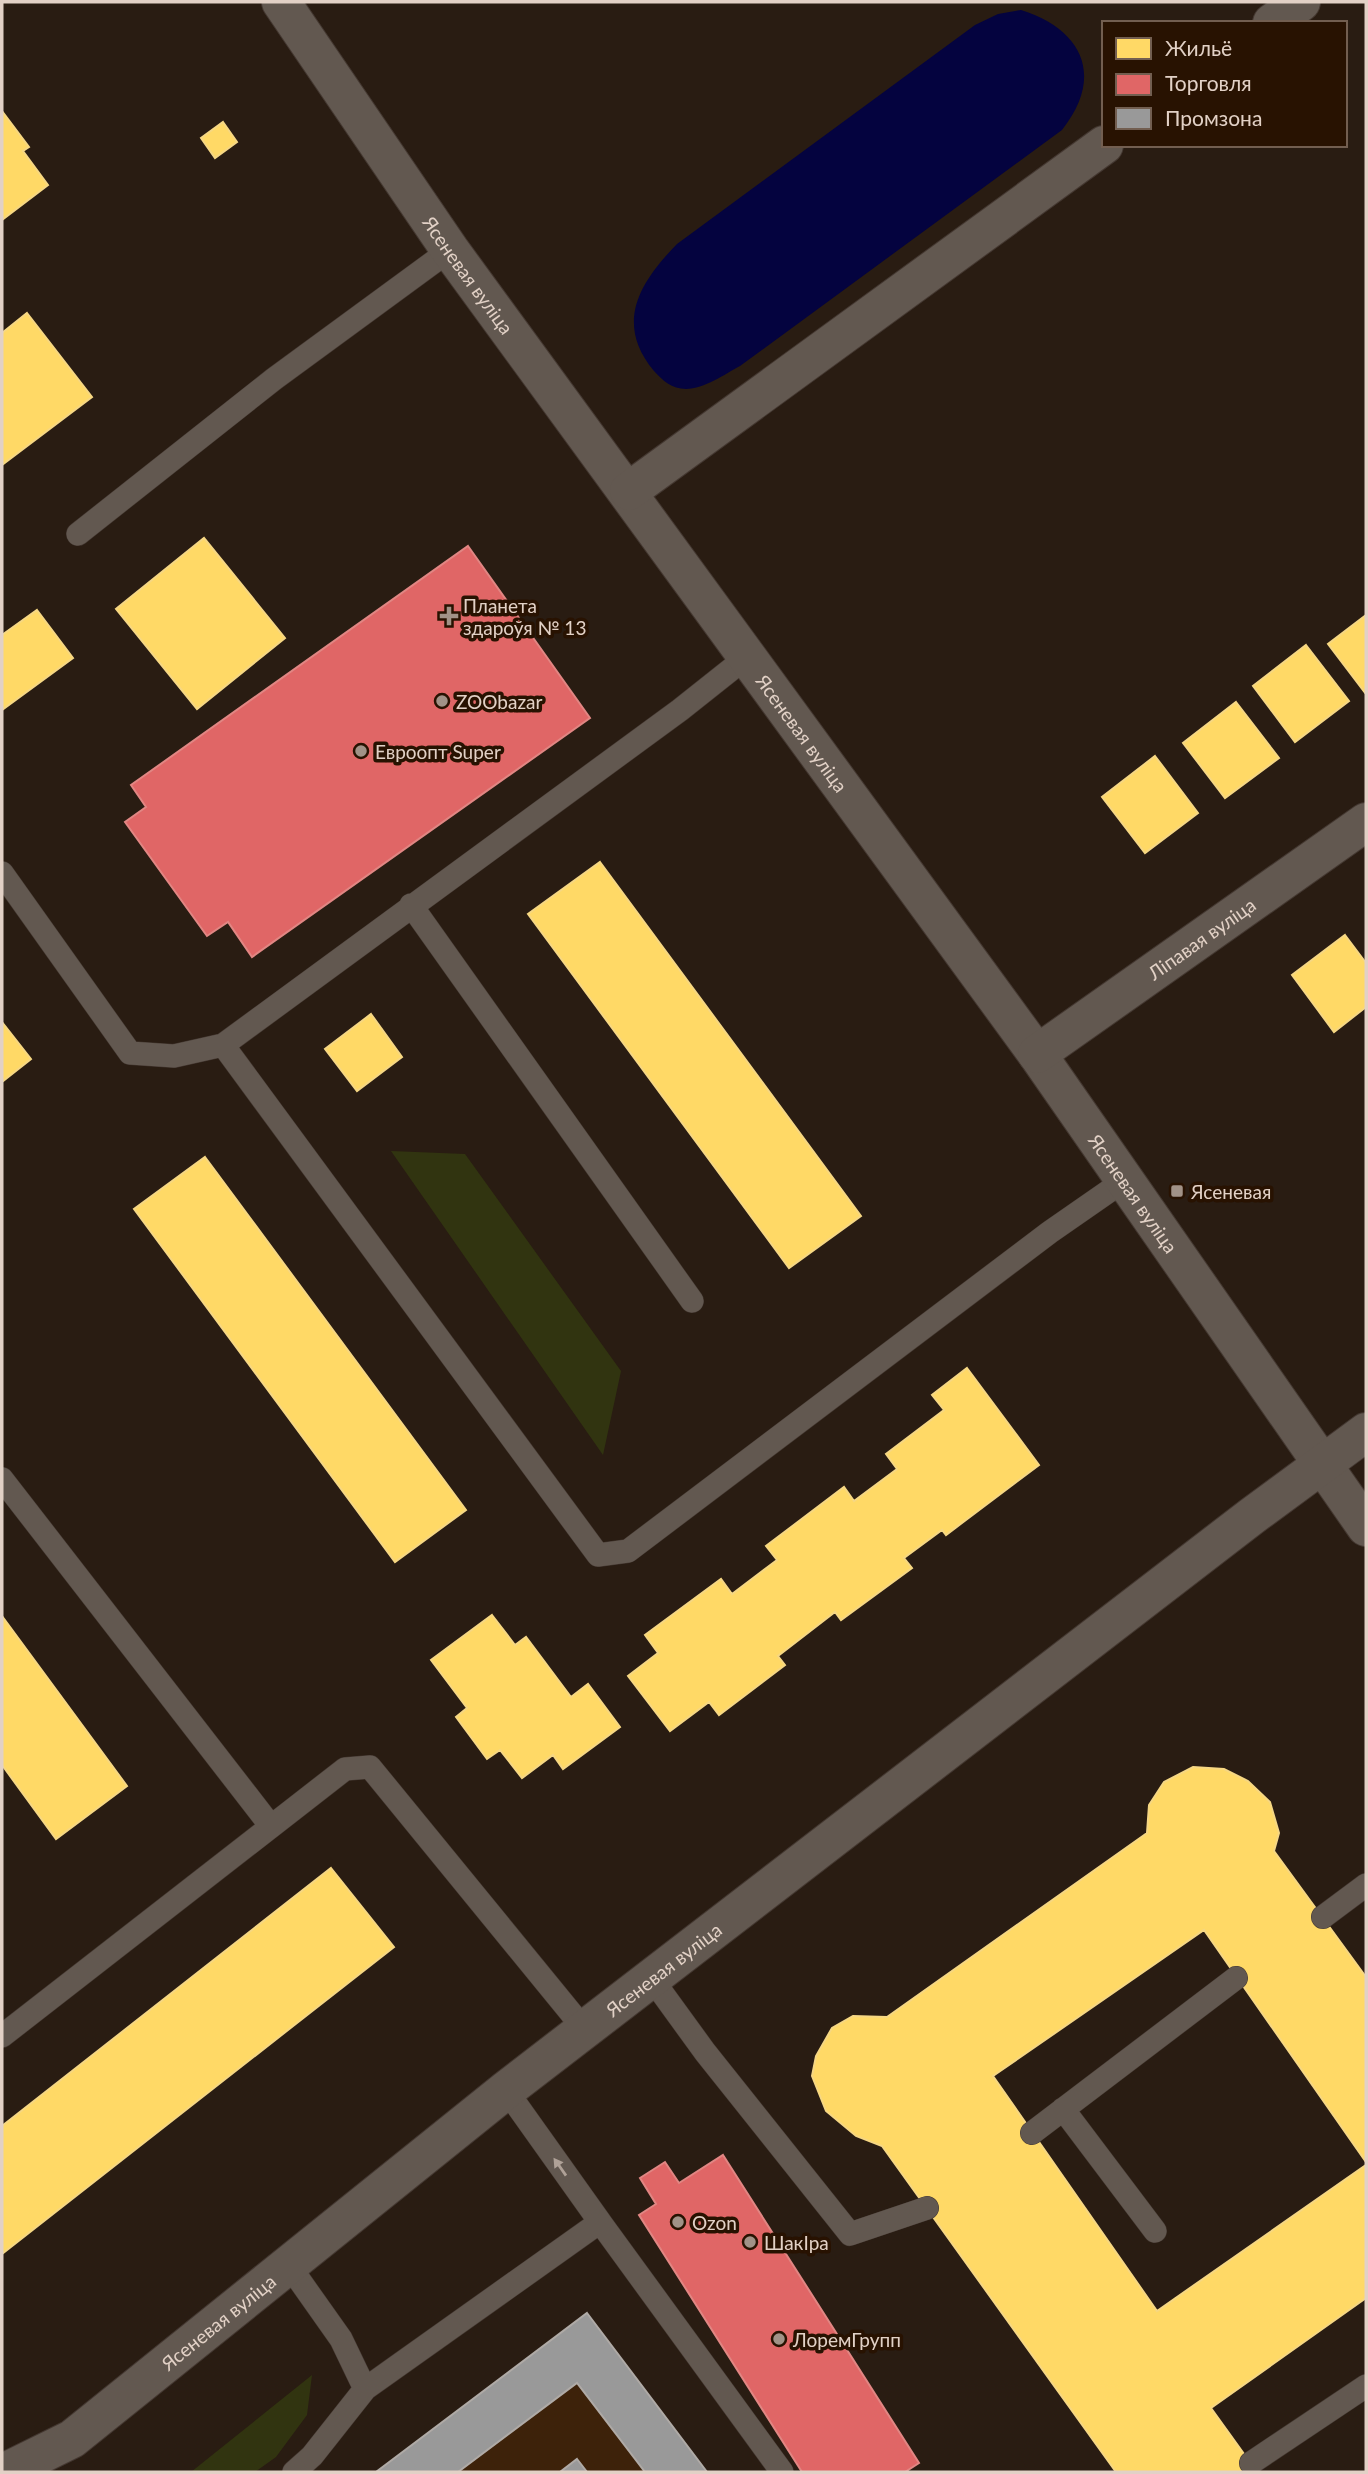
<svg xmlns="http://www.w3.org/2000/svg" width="1368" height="2474" viewBox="0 0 1368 2474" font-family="Lato,sans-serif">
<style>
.built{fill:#3d220a}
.green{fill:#313410}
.water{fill:#04033f}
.homes{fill:#ffd966;stroke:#f6d783;stroke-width:2}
.shops{fill:#e06666;stroke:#e18683;stroke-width:2}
.industry{fill:#999;stroke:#afaaa6;stroke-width:2}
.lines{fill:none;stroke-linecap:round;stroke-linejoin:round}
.service-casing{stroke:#443831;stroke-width:24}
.minor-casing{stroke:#443831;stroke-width:40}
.service{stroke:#625850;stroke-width:23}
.minor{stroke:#625850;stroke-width:38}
.oneway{fill:#afa197}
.poi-dot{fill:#a19287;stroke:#281201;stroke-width:2.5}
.labels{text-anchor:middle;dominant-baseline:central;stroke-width:7;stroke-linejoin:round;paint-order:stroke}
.street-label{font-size:19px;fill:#e2d1c6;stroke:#281201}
.poi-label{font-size:19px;fill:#e2d1c6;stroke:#281201;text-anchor:start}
</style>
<rect width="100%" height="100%" fill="#291c12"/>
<path class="built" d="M587 2313 706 2472H376Z"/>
<path class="green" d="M391 1151 465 1154 621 1371 603 1455Z
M312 2375 307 2415 276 2457 255 2472H191Z"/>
<path class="water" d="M1021 10C1084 30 1104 77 1062 130L740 366C725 374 704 389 686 389 672 389 662 380 654 371 614 323 640 282 677 244L975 25 998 14Z"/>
<path class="homes" d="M2 111 29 147 23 151 48 185 2 220Z
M223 122 237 142 215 158 201 138Z
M27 313 92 397 2 465V333Z
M204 538 285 638 197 709 116 609Z
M37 610 73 658 2 710V635Z
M1366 615V694L1328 644Z
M1306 645 1349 701 1295 742 1253 686Z
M1236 702 1279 758 1225 798 1183 743Z
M1155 756 1198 813 1145 853 1102 797Z
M600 862 861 1216 789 1268 528 914Z
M1345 935 1366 963V1007L1334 1032 1292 975Z
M371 1014 402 1057 357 1091 325 1049Z
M2 1022 31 1059 2 1082Z
M205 1157 466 1510 395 1562 134 1209Z
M967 1368 1039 1465 946 1535 942 1530 904 1558 912 1568 841 1620 835 1612 778 1656 785 1665 719 1715 709 1702 670 1731 628 1676 658 1653 645 1635 721 1579 732 1594 777 1560 766 1546 844 1487 854 1501 897 1469 886 1454 944 1410 932 1395Z
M492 1615 515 1645 526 1637 571 1697 588 1684 620 1727 563 1769 553 1755 522 1778 500 1750 487 1759 456 1717 467 1708 431 1660Z
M2 1616 127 1786 56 1839 2 1765Z
M1193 1767 1224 1769 1248 1781 1270 1802 1279 1833 1274 1851 1366 1977V2162L1204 1930 993 2076 1157 2311 1366 2165V2298L1211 2408 1257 2472H1116L882 2146 856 2136 826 2111 812 2076 816 2056 832 2028 853 2016 887 2017 1147 1833 1149 1805 1164 1782Z
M331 1868 394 1947 2 2254V2126Z"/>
<path class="shops" d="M468 546 590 718 252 957 228 922 207 936 125 822 146 807 131 785Z
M723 2155 919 2463 905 2472H802L639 2215 656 2204 640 2178 665 2162 679 2183Z"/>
<path class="industry" d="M587 2313 707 2472H645L577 2383 458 2472H376Z
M577 2459 587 2472H560Z"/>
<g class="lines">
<g class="service-casing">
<path id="service" d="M78 534 274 379 450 250
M748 656 680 710 223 1045 598 1555 628 1551 1050 1232 1122 1182
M2 873 130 1053 174 1056 223 1045
M411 905 692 1301
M2 1479 270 1825
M1323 1917 1366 1885
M652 1979 705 2052 850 2234 927 2208
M2 2036 345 1769 370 1767 585 2030
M506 2090 600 2222
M1063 2109 1155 2231
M1032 2133 1236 1978
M288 2264 341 2339 365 2389
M1251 2463 1366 2386
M294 2472 312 2456 365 2389 600 2222 782 2472"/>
</g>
<g class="minor-casing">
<g id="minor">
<path id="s1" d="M281 2 450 250 1037 1054 1366 1527"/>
<path d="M1272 23 1301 2"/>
<path d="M629 491 1104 145"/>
<path id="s2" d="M1037 1054 1366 822"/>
<path id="s3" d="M5 2472 72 2439 506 2090 1252 1516 1366 1432"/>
</g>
</g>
<use href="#service" class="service"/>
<use href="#minor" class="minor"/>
</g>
<defs><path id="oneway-solid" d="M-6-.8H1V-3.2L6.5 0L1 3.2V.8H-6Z" transform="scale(1.75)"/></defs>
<use class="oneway" href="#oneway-solid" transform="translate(560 2167) rotate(-125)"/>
<g class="poi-dot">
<path d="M445.5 605.5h7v7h7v7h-7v7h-7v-7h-7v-7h7z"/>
<circle cx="442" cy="701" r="7"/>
<circle cx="361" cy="751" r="7"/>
<rect x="1170" y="1184" width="14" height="14" rx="3.5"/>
<circle cx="678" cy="2222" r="7"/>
<circle cx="750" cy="2242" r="7"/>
<circle cx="779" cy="2339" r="7"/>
</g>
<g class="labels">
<g class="street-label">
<text stroke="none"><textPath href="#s1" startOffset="331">Ясеневая вуліца</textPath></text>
<text stroke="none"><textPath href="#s1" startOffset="898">Ясеневая вуліца</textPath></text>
<text stroke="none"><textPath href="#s2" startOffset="201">Ліпавая вуліца</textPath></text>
<text stroke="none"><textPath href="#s1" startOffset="1465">Ясеневая вуліца</textPath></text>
<text stroke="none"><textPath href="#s3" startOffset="830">Ясеневая вуліца</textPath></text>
<text stroke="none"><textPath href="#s3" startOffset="262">Ясеневая вуліца</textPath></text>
</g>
<g class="poi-label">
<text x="463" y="605">Планета<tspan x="463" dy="22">здароўя № 13</tspan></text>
<text x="456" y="701">ZOObazar</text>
<text x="375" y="751">Евроопт Super</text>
<text x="1191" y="1191">Ясеневая</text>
<text x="692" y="2222">Ozon</text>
<text x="764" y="2242">ШакІра</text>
<text x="793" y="2339">ЛоремГрупп</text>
</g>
</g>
<rect width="1368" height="2474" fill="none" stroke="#e2d1c6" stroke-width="7"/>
<rect x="1102" y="21" width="245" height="126" fill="#281201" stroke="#725e50" stroke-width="2"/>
<rect x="1116" y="38" width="35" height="21" fill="#ffd966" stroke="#725e50" stroke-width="2"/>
<text x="1165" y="56" font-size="21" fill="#e2d1c6">Жильё</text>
<rect x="1116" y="74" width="35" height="21" fill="#e06666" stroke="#725e50" stroke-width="2"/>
<text x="1165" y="91" font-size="21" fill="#e2d1c6">Торговля</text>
<rect x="1116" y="108" width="35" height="21" fill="#999999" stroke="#725e50" stroke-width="2"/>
<text x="1165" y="126" font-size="21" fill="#e2d1c6">Промзона</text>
</svg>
